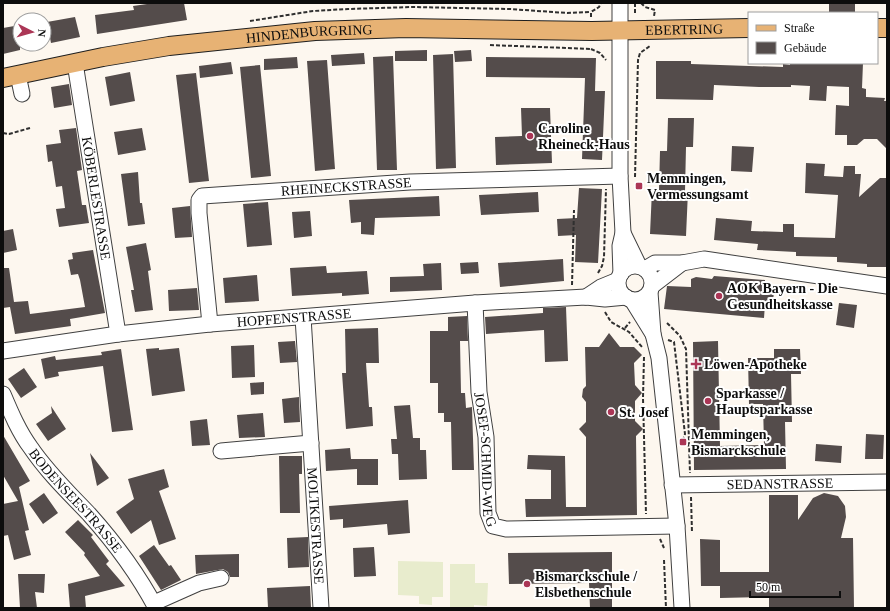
<svg xmlns="http://www.w3.org/2000/svg" width="890" height="611" viewBox="0 0 890 611" font-family="'Times New Roman',serif">
<style>
.pitch{fill:#e8eccd}
.building{fill:#544c4b}
.lines{fill:none;stroke-linecap:round;stroke-linejoin:round}
.minor-casing{stroke:#404040;stroke-width:17}
.major-casing{stroke:#1e1e1e;stroke-width:20}
.path{stroke:#2f2f2f;stroke-width:2;stroke-dasharray:4 2;stroke-linecap:butt}
.minor{stroke:#fff;stroke-width:15}
.major{stroke:#e7b274;stroke-width:18}
.poi-dot{fill:#ab3656;stroke:#fff;stroke-width:1.5}
.labels{text-anchor:middle;dominant-baseline:central;stroke-width:4;stroke-linejoin:round;paint-order:stroke}
.street-label{font-size:14px;fill:#0d0d0d;stroke:#fff}
.poi-label{font-size:14px;font-weight:bold;fill:#0d0d0d;stroke:#fff;text-anchor:start}
</style>
<rect width="100%" height="100%" fill="#fdf7ef"/>
<path class="pitch" d="M398 561 443 562V597H432V605L419 604V596L398 595Z
M450 564H475V583H488L487 606 474 605V608H450Z"/>
<path class="building" d="M154 3H184L187 20 97 34 95 15 134 10 133 6Z
M829 3H855V13H829Z
M75 17 80 37 51 43 47 22Z
M20 25V50L3 54V28Z
M427 50V61H395V51Z
M471 50 472 61 455 62 454 51Z
M364 53 365 64 332 66 331 55Z
M453 54 456 168 436 169 433 55Z
M393 56 397 170H377L373 57Z
M297 57 298 68 264 70V59Z
M486 57 596 58 595 91H605L602 160 582 159 585 78 486 77Z
M327 60 335 169 315 171 307 61Z
M656 61H691V64L783 67V64L790 65V63H863L862 88 866 89V97L885 98 884 101H887V149L877 139H864L857 145H847V135H835L836 105 849 106V87L827 86 826 101 809 100 810 86 791 85V87H759L714 85 713 100 656 99Z
M231 62 233 74 200 78 199 66Z
M260 65 271 176 251 178 240 67Z
M130 72 135 101 110 106 105 77Z
M196 73 209 181 189 183 176 75Z
M69 84 72 105 54 108 51 87Z
M521 108H550L552 163 496 165 495 137 522 136Z
M668 118H694L693 147H686L685 191H688L686 236 650 234 652 190H659L660 151H667Z
M76 128 82 170 77 171 82 205H86L89 223 59 227 56 209 65 208 62 186 56 187 52 161 48 162 46 145 61 143 59 130Z
M142 128 146 150 118 155 114 132Z
M732 146 754 147 752 172 731 171Z
M806 163 825 164 824 176 843 177 844 166H855V174H861L859 197 880 178H887V267H867V264L837 262V257L796 256V252L757 250 758 244 714 240 716 218 752 221 751 231 783 232V224H794V237L835 238 838 195 805 193Z
M138 172 140 203H142L145 224 128 226 121 174Z
M579 188 602 189 598 263 575 262 576 235 558 236 557 219 577 218Z
M538 192 539 212 481 215 479 195Z
M439 196 440 216 375 218 374 235 361 234V222L351 223 349 200Z
M268 202 272 245 247 247 243 204Z
M190 206 192 237 175 238 172 208Z
M310 211 312 236 294 238 292 212Z
M13 229 17 250 3 253V231Z
M146 243 151 270 148 271 153 310 135 312 131 290H134L126 247Z
M93 250 105 313 70 319 71 326 15 334 10 307 3 308V268H9L14 302 28 301 30 314 85 307 80 280 78 274 71 275 68 260 73 259 72 253Z
M563 259 564 281 500 287 498 263Z
M478 262 479 273 461 274 460 263Z
M441 263 442 290 390 292V277L424 276 423 264Z
M326 266 327 273 367 271 369 294 342 296V293L292 296 290 268Z
M257 275 259 301 225 303 223 278Z
M714 276 765 280V288L774 289 773 304H765L764 318 664 309 667 286 691 287V279L696 277 712 279Z
M197 288 199 310 169 311 168 290Z
M839 303 857 305 854 328 836 325Z
M566 307 568 361 545 362 544 330 486 334 485 317 543 313V308Z
M467 316 468 341H460L461 393H465L466 408 472 407 474 470H452L451 422H444V413H438V383H430V331H448V317Z
M378 328 379 363H366L369 407H372L373 426 346 429 342 373H346L345 329Z
M609 333 620 347H634L642 355 634 363 635 385 642 393 635 401V421L643 429 636 436 637 515 526 517 525 499H551V470L527 469 528 455 565 456 566 507H586V437L579 429 586 422V402L582 397 583 389 586 386 585 347H599Z
M295 341 297 362 280 363 278 342Z
M718 341 720 446 764 445 763 404H749L748 358H774V349H800L801 374H791L792 422H785L786 469 694 470 693 342Z
M254 345 255 377 232 378 231 346Z
M159 348V350L179 348 185 391 152 396 146 349Z
M121 349 133 430 112 432 103 366 58 372 59 376 45 379 41 359 55 356 56 360 102 355 101 352Z
M24 368 37 387 21 398 8 379Z
M264 382V394L251 395 250 383Z
M299 397 300 422 284 423 282 399Z
M410 405 413 438H420V450H426L427 479 399 480 398 454H392L391 439H397L394 406Z
M51 406 66 429 48 441 36 424 52 413Z
M263 413 265 437 239 438 237 415Z
M207 419 210 445 192 446 190 421Z
M866 434 884 435 883 459H865Z
M3 435 30 481 19 487 29 530 25 531 31 555 14 560 8 535 3 536V504L18 501 3 475Z
M816 444 842 446 841 463 815 461Z
M350 448 351 459H378V485H357V469L326 471 325 450Z
M90 453 109 478 97 486Z
M279 456H302V474H299L300 513H280Z
M164 469 169 487 159 491 176 539 159 545 151 520 131 534 116 512 134 499 128 479Z
M44 493 58 513 43 524 29 504Z
M824 493 838 496 845 506 846 517 841 538H853L854 608H769V597L720 598V586H701L700 539 720 540V572H769V495H798V520L813 498Z
M408 500 410 533 388 535 387 524 343 528V519L330 520 329 506Z
M78 520 93 535 91 537 109 561 106 564 125 586 85 596 86 608H70L68 584 100 576 84 555 85 553 65 532Z
M308 537 309 567 288 568 287 538Z
M154 545 169 566 171 565 181 580 161 590 139 556Z
M374 547 376 576 354 577 353 548Z
M612 552V608H590L589 583 509 584 508 553Z
M239 554V577H230L228 572 223 569 196 574 195 555Z
M18 574H45L44 593 35 592 37 608H20Z
M310 586 311 608H268L267 588Z"/>
<g class="lines">
<g class="minor-casing">
<g id="minor">
<path d="M620 3V176L623 233 620 246 621 274"/>
<path id="s1" d="M75 63 118 334"/>
<path d="M18 75 22 94"/>
<path d="M623 233 639 266"/>
<circle cx="635" cy="283" r="17"/>
<path d="M645 269 655 263H682L704 259 887 286"/>
<path d="M652 286 682 263"/>
<path d="M650 292 653 334 659 358 677 526 682 608"/>
<path d="M586 297 601 287 618 280"/>
<path d="M632 300 653 334"/>
<path id="s2" d="M475 303 479 392 486 437 488 513 493 526 506 529 677 526"/>
<path id="s3" d="M303 317 321 608"/>
<path id="s4" d="M210 324 199 213V200L202 196 410 182 620 176"/>
<path id="s5" d="M3 351 118 334 210 324 475 303 586 297 605 299 626 297"/>
<path id="s6" d="M3 394C11 413 19 432 31 448 48 473 69 493 89 514 115 543 138 574 156 608"/>
<path d="M221 451 311 443"/>
<path id="s7" d="M672 485 887 482"/>
<path d="M154 603 199 583 221 578"/>
</g>
</g>
<g class="major-casing">
<g id="major">
<path d="M877 28H887"/>
<path id="s8" d="M3 78 103 57 169 46 315 31 406 28 592 31 749 28"/>
</g>
</g>
<path class="path" d="M635 3V15
M641 3 645 7 655 10 654 16
M591 17V12L599 7 601 3
M250 21 313 11 348 9 412 7 510 9 567 13 591 12
M490 45 591 49
M591 49 600 53 606 60
M3 133 9 134 30 128
M635 177 638 60 640 53 650 46
M598 273 602 266 604 257 606 189
M572 285 574 210
M605 312 611 322 629 332 642 347
M667 323 680 336 686 349 690 473
M625 328 630 322
M668 340 674 342 685 434 682 443
M644 357 643 398 646 514
M683 442 689 446
M691 497 692 533
M660 539 664 548
M664 560 666 608"/>
<use href="#minor" class="minor"/>
<use href="#major" class="major"/>
</g>
<g class="poi-dot">
<circle cx="530" cy="136" r="4"/>
<rect x="635" y="182" width="8" height="8" rx="2"/>
<circle cx="719" cy="296" r="4"/>
<path d="M694 358h4v4h4v4h-4v4h-4v-4h-4v-4h4z"/>
<circle cx="708" cy="401" r="4"/>
<circle cx="611" cy="412" r="4"/>
<rect x="679" y="438" width="8" height="8" rx="2"/>
<circle cx="527" cy="584" r="4"/>
</g>
<g class="labels">
<g class="street-label">
<text stroke="none"><textPath href="#s8" startOffset="685">EBERTRING</textPath></text>
<text stroke="none"><textPath href="#s8" startOffset="310">HINDENBURGRING</textPath></text>
<text stroke="none"><textPath href="#s4" startOffset="274">RHEINECKSTRASSE</textPath></text>
<text stroke="none"><textPath href="#s1" startOffset="137">KÖBERLESTRASSE</textPath></text>
<text stroke="none"><textPath href="#s5" startOffset="293">HOPFENSTRASSE</textPath></text>
<text stroke="none"><textPath href="#s2" startOffset="157">JOSEF-SCHMID-WEG</textPath></text>
<text stroke="none"><textPath href="#s7" startOffset="108">SEDANSTRASSE</textPath></text>
<text stroke="none"><textPath href="#s6" startOffset="130">BODENSEESTRASSE</textPath></text>
<text stroke="none"><textPath href="#s3" startOffset="209">MOLTKESTRASSE</textPath></text>
</g>
<g class="poi-label">
<text x="538" y="128">Caroline<tspan x="538" dy="16">Rheineck-Haus</tspan></text>
<text x="647" y="178">Memmingen,<tspan x="647" dy="16">Vermessungsamt</tspan></text>
<text x="727" y="288">AOK Bayern - Die<tspan x="727" dy="16">Gesundheitskasse</tspan></text>
<text x="704" y="364">Löwen-Apotheke</text>
<text x="716" y="393">Sparkasse /<tspan x="716" dy="16">Hauptsparkasse</tspan></text>
<text x="619" y="412">St. Josef</text>
<text x="691" y="434">Memmingen,<tspan x="691" dy="16">Bismarckschule</tspan></text>
<text x="535" y="576">Bismarckschule /<tspan x="535" dy="16">Elsbethenschule</tspan></text>
</g>
</g>
<rect width="890" height="611" fill="none" stroke="#0d0d0d" stroke-width="8"/>
<rect x="748" y="12" width="130" height="52" fill="#ffffff" stroke="#9e9e9e"/>
<rect x="756" y="25" width="20" height="6" fill="#e7b274" stroke="#9e9e9e"/>
<text x="784" y="32" font-size="12" fill="#0d0d0d">Straße</text>
<rect x="756" y="42" width="20" height="12" fill="#544c4b" stroke="#9e9e9e"/>
<text x="784" y="52" font-size="12" fill="#0d0d0d">Gebäude</text>
<g transform="translate(32 32) rotate(96)"><circle r="19" fill="#ffffff" stroke="#9e9e9e"/>
<path d="M0-3L7 15L0 10L-7 15Z" fill="#ab3656"/>
<text y="-6" font-size="11" font-weight="bold" text-anchor="middle" fill="#0d0d0d">N</text>
</g>
<path d="M750 591v6h90v-6" fill="none" stroke="#0d0d0d" stroke-width="2"/>
<text x="756" y="591" font-size="12" fill="#0d0d0d" stroke="#ffffff" stroke-width="3" paint-order="stroke">50 m</text>
</svg>
